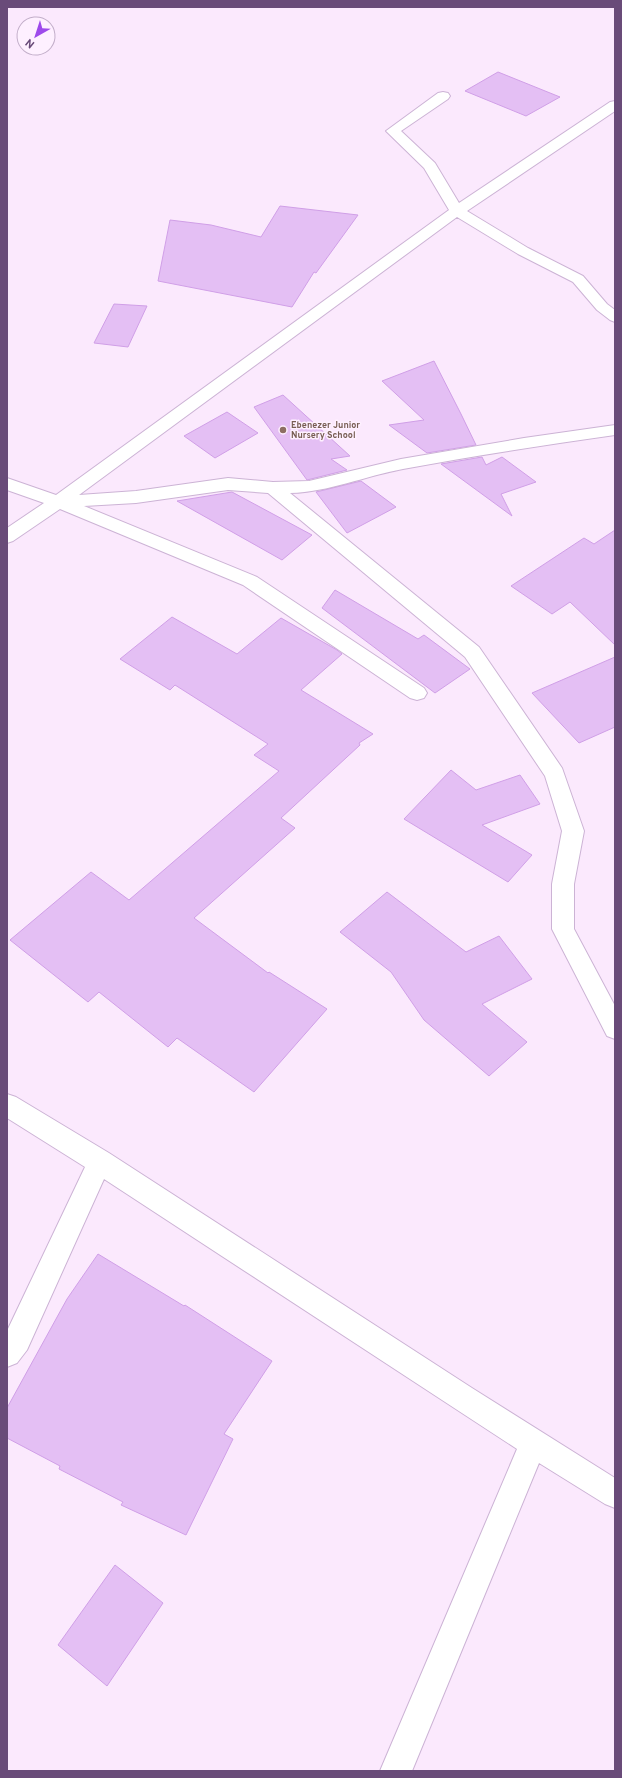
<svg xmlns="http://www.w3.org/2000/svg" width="622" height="1778" viewBox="0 0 622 1778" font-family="Overpass,sans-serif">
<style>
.building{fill:#e4bff4;stroke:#d09fe7}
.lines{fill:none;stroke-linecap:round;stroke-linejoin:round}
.street-casing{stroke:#ccb3d5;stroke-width:2}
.street{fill:#fff;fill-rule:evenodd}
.education-dot{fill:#8d6e63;stroke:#fef0ff;stroke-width:1.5}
.labels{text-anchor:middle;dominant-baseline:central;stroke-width:3;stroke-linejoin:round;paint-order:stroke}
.far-education-label{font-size:9px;font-weight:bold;fill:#785e54;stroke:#fef0ff;text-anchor:start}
</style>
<rect width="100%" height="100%" fill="#fbe9fd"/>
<path class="building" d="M498 72 560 97 526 116 465 91Z
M280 206 358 215 316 273 314 272 292 307 158 281 170 220 211 225 261 237Z
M114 304 147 306 128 347 94 343Z
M434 361 461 414 476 445 427 453 389 425 424 420 382 381Z
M283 395 350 456 331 459 347 470 307 480 254 407Z
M227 412 258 433 215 458 184 436Z
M482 457 486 465 502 457 536 482 501 494 512 516 441 464Z
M361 481 396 507 347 533 316 492Z
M232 492 312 535 282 560 177 501Z
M615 530V645L570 602 552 614 511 586 584 538 594 544Z
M335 590 418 639 424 635 470 669 435 693 322 608Z
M172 617 237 654 281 618 337 650 342 654 301 690 373 734 359 743 360 745 281 818 295 828 194 918 268 973 269 972 327 1009 254 1092 177 1038 168 1047 99 992 88 1002 10 940 91 872 129 900 279 771 254 755 268 744 175 685 170 690 120 659Z
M615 657V727L579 743 532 693Z
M451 770 476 790 520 775 540 804 482 825 532 855 508 882 404 819Z
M387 892 466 952 499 936 532 979 482 1004 527 1042 489 1076 424 1020 391 972 340 932Z
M98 1254 184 1306 185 1305 272 1361 224 1434 233 1439 186 1535 121 1505 123 1502 59 1469 60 1466 7 1438V1408L67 1299Z
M115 1565 163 1603 107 1686 58 1645Z"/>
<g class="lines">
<g class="street-casing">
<path id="street" d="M443 92 448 93 450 96 448 99 401 131 435 163 459 203 610 102 615 101V111L467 211 528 248 583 276 607 304 615 310V322L610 320 597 310 573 282 518 254 457 217 79 495 136 491 228 478 273 482 309 481 401 459 524 438 615 425V435C544 445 473 456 403 469 365 476 329 492 290 493L479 647 562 768 584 831 574 884V929L615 1006V1039L607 1036 552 929V884L562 831 545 776 465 657 268 493 228 490 136 503 84 506 257 577 424 688 427 693 424 698 417 700 410 698 243 585 60 509 13 541 7 543V528L44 503 7 490V478L56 495 449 210 424 168 386 131 438 93Z
M7 1094 16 1097 109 1153 472 1388 615 1478V1508L605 1504 539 1463 412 1771H380L517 1449 104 1179 27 1350 17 1363 7 1367V1331L85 1167 7 1118Z"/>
</g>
<use href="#street" class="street"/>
</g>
<circle class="education-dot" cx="283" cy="430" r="4"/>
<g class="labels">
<g class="far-education-label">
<text x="291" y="425">Ebenezer Junior<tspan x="291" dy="10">Nursery School</tspan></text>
</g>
</g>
<rect width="622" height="1778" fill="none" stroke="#694b79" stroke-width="16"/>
<g transform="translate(36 36) rotate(219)"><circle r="19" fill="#fef0ff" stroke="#c2aec9"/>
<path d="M0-3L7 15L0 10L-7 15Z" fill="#9e4aeb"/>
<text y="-6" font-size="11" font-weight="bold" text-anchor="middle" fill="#694b79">N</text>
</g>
</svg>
